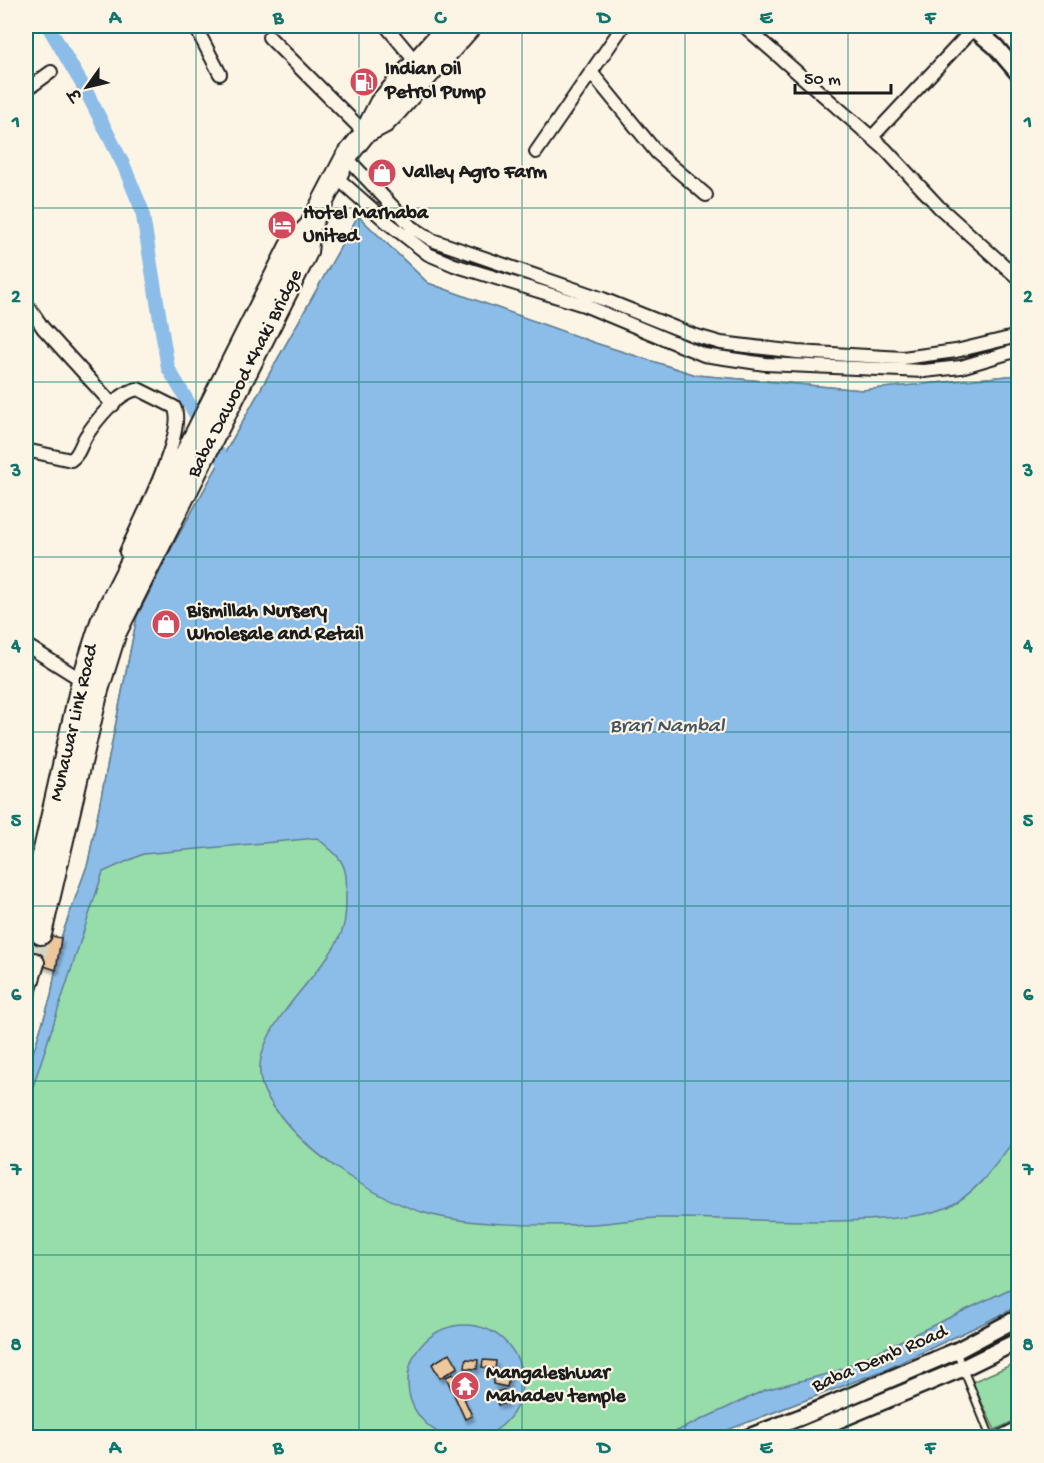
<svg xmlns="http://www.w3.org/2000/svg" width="1044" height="1463" viewBox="0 0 1044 1463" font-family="'Gochi Hand','Playpen Sans Deva',sans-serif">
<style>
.green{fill:#96ddaa;stroke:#597c63;stroke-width:1.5}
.water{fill:#8cbde8;stroke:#5f7d96;stroke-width:1.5}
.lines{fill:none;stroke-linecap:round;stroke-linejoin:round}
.canal{stroke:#8cbde8;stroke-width:14}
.building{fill:#edc89d;stroke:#1c1c1c;stroke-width:1.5;filter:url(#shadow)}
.primary-tunnel{stroke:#dad4c7;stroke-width:20;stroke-dasharray:20 10;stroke-linecap:butt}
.service-casing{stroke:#1c1c1c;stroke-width:10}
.minor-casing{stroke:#1c1c1c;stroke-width:16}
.tertiary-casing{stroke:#1c1c1c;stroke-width:20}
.primary-casing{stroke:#1c1c1c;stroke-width:24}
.service{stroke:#fcf5e5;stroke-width:6}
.minor{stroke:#fcf5e5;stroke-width:12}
.tertiary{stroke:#fcf5e5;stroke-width:15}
.primary{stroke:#fcf5e5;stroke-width:20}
.grid{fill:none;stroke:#0f766e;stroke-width:1.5;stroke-opacity:0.55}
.labels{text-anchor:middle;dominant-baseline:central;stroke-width:4.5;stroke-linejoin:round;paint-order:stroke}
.poi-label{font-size:20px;font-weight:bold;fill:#1c1c1c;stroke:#fcf5e5;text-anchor:start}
.street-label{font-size:20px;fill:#1c1c1c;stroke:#fcf5e5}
.water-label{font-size:21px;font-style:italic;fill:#435463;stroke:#fcf5e5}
.neatline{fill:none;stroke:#0f766e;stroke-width:2}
.grid-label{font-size:20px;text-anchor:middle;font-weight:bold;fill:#0f766e}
</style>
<defs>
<filter id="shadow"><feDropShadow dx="2.5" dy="4.5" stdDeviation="1.5" flood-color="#0004"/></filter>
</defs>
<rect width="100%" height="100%" fill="#fcf5e5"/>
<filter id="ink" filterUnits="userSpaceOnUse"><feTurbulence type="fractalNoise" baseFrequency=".0167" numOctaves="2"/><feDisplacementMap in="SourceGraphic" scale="12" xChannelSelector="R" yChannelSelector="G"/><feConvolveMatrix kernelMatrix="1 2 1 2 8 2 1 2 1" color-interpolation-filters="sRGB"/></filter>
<g filter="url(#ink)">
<path class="green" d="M358 216 428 283 595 343 696 375 862 390 1018 375V1304L1005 1313 887 1369 709 1437 26 1438V1075L51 996 61 938 88 863 137 617 176 540Z
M1018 1362V1419L995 1430 972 1382Z"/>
<path class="water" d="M358 216 428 283 595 343 696 375 862 390 1018 375V1135C998 1161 979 1192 948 1207 921 1218 893 1218 865 1220 795 1224 726 1217 656 1218 635 1219 614 1223 594 1224 546 1226 470 1226 425 1213 368 1196 299 1149 268 1098 233 1043 318 983 339 938 346 925 346 909 346 894 347 880 347 868 338 857 332 850 324 844 317 838L143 854 103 872 26 1108V1075L51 996 61 938 88 863 137 617 176 540Z
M1018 1285V1304L1005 1313 887 1369 709 1437H664L765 1390 835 1372Z
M408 1382a57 57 0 1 1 114 0a57 57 0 1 1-114 0Z"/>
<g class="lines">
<path class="canal" d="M48 26 86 91 124 166 142 210 168 368 232 476"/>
</g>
<path class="building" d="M26 930 61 938 56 970 26 960Z
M450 1353 458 1367 440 1378 432 1364Z
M466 1359 478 1360 477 1369 465 1368Z
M483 1360 496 1361 495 1369 482 1367Z
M496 1370 510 1373 507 1387 493 1384Z
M453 1374 472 1416 465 1419 446 1377Z
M504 1390 507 1403 498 1405 495 1392Z"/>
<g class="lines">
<path class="primary-tunnel" d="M34 963 41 934"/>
<g class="service-casing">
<path id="service" d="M956 1351 991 1438
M992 1438 1018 1425"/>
</g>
<g class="minor-casing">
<path id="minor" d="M195 26 220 74
M386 26 415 61
M744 26 885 149 939 207 1018 278
M269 37 365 133
M591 72 657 153 706 195
M26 90 51 72
M872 137 974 28
M536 152 623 26
M346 157 412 227 432 240 603 299 693 335 721 343 797 352 903 358 956 351 1018 336
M335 176 388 223 428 254 454 265 584 305 704 355 765 364 924 371 961 367 1018 350
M26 303 43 328 113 405
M26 450 71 460C79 455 81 444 86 436 96 421 118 392 138 389L174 407C188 430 137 527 126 552
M26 645 88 684"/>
</g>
<g class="tertiary-casing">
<path id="tertiary" d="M971 26 995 46 1018 73
M746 1438 801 1417 956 1351 1018 1318
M795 1438 963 1368 1018 1341"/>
</g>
<g class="primary-casing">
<path id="primary" d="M365 133 384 123 394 113 471 26
M26 930 82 681 101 622 290 246 310 226 346 157 365 133 380 103 448 26
M41 934 98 690 116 632 299 268 307 252 310 226
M26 989 34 963"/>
</g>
<use href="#service" class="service"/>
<use href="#minor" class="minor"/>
<use href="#tertiary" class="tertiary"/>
<use href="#primary" class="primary"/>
</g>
</g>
<path class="grid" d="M196 26V1438M359 26V1438M522 26V1438M685 26V1438M848 26V1438M26 208H1018M26 382H1018M26 557H1018M26 732H1018M26 906H1018M26 1081H1018M26 1255H1018"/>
<defs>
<g id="fuel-disc" transform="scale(1.5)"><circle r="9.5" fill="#d1495b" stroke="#fcf5e5"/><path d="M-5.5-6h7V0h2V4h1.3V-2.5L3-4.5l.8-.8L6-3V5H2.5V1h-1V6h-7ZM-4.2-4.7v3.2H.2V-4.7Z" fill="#fff"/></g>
<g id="shop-disc" transform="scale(1.5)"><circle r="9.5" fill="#d1495b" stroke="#fcf5e5"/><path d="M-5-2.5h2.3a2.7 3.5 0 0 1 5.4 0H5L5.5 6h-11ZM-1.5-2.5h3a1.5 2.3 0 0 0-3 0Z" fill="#fff"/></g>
<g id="hotel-disc" transform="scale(1.5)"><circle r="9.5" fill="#d1495b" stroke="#fcf5e5"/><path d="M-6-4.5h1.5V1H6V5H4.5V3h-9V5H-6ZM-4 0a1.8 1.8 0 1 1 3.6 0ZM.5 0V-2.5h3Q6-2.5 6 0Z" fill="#fff"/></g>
<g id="temple-disc" transform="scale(1.5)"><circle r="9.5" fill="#d1495b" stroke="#fcf5e5"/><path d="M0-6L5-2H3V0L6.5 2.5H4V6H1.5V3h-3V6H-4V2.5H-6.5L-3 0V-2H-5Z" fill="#fff"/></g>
</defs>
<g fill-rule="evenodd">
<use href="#fuel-disc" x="364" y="82"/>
<use href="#shop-disc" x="382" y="173"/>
<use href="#hotel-disc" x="282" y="225"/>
<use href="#shop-disc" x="166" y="624"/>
<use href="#temple-disc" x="465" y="1386"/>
</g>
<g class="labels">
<g class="poi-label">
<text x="385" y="70">Indian Oil<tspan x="385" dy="23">Petrol Pump</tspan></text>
<text x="403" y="173">Valley Agro Farm</text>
<text x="303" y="214">Hotel Marhaba<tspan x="303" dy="23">United</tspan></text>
<text x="187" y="612">Bismillah Nursery<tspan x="187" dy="23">Wholesale and Retail</tspan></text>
<text x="486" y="1374">Mangaleshwar<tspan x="486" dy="23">Mahadev temple</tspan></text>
</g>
<g class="street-label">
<text transform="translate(246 374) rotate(-63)">Baba Dawood Khaki Bridge</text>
<text transform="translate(75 723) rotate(-77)">Munawar Link Road</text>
<text transform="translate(880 1360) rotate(-23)">Baba Demb Road</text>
</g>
<g class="water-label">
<text x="667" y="727">Brari Nambal</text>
</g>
</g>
<rect width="1044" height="1463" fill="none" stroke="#fcf5e5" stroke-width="66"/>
<g transform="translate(87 87) rotate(236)" stroke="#fcf5e5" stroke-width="4.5" paint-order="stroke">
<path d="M0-4.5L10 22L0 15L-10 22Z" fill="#1c1c1c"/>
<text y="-9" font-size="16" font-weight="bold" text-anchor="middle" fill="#1c1c1c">उ</text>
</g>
<path d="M795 84v9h96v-9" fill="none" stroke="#1c1c1c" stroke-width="3"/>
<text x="804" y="84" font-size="18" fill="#1c1c1c" stroke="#fcf5e5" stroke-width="4.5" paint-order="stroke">50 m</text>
<rect x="33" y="33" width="978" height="1397" class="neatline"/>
<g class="grid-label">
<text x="115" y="23">A</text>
<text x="278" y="23">B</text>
<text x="440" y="23">C</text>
<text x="604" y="23">D</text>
<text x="766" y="23">E</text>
<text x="930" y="23">F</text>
<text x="16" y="127">1</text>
<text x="1028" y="127">1</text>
<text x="16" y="302">2</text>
<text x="1028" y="302">2</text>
<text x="16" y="476">3</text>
<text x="1028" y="476">3</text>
<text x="16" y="651">4</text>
<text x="1028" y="651">4</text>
<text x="16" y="826">5</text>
<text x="1028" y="826">5</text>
<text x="16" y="1000">6</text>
<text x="1028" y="1000">6</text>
<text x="16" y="1175">7</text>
<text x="1028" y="1175">7</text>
<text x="16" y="1350">8</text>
<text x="1028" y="1350">8</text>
<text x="115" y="1453">A</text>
<text x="278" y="1453">B</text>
<text x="440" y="1453">C</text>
<text x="604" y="1453">D</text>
<text x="766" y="1453">E</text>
<text x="930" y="1453">F</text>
</g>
</svg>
